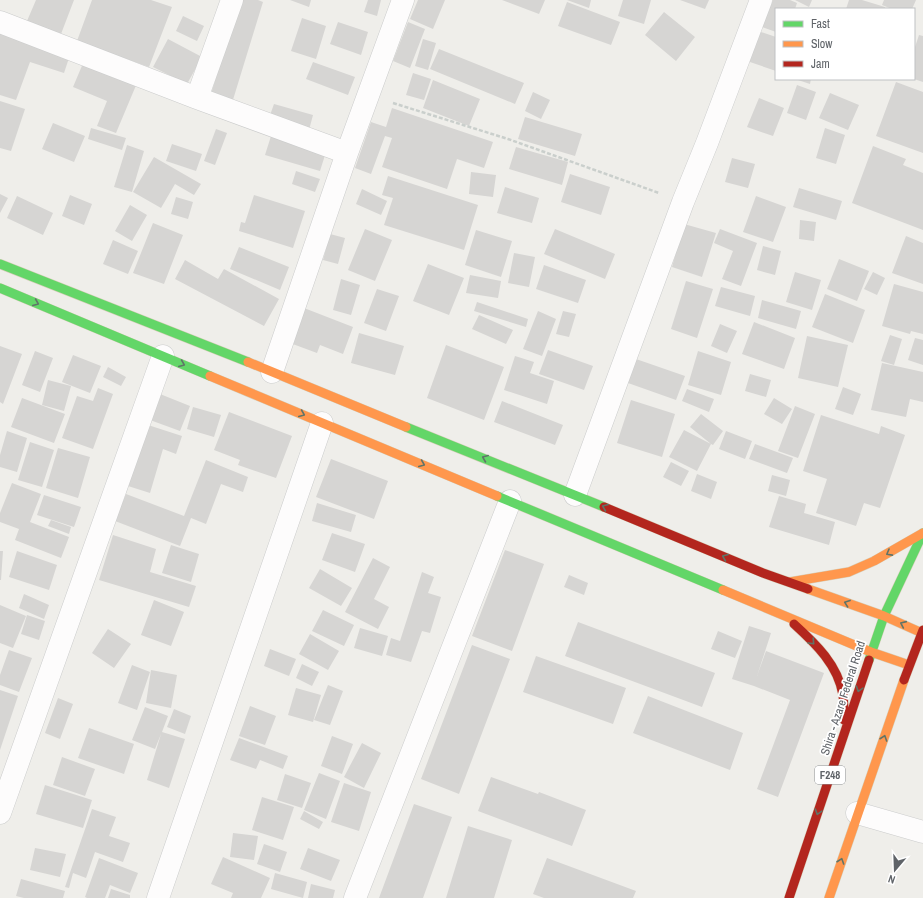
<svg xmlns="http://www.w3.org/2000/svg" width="923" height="898" viewBox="0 0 923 898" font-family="'Archivo Narrow',sans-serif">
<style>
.building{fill:#d6d5d3}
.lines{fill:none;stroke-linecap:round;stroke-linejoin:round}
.street-casing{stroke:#cbcccc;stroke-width:23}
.fast-casing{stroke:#d7ceb8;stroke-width:10}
.slow-casing{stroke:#d7ceb8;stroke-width:10}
.jam-casing{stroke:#d7ceb8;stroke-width:10}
.path{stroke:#cacfcc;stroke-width:2.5;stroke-dasharray:4 2;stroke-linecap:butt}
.street{stroke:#fdfcfc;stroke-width:22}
.fast{stroke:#63d668;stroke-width:9}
.slow{stroke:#ff974d;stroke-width:9}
.jam{stroke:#b3261e;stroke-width:9}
.oneway{stroke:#607468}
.labels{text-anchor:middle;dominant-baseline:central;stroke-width:3.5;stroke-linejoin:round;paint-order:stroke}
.shield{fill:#fff;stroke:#8f9295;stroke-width:1}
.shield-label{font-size:11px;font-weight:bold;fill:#5f6368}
.street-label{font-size:12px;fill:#5f6368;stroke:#fff}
</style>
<rect width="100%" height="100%" fill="#efeeea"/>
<path class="building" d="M36 0H74L61 34 27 21Z
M92 0H151L172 7 149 67 77 41Z
M240 0H258L263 2 232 103 210 97Z
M290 0H311L309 7Z
M368 0H381L377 16 364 12Z
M418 0H445L433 29 410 19Z
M502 0H545L539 14Z
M567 0H591L589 8Z
M623 0H651L644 24 618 16Z
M680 0H709L705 9Z
M773 0H790L797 3 795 9H776V32L762 27Z
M795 0H812L809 7Z
M849 0H862L885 7V9H846Z
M884 0H916L912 9H892L882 5Z
M567 2 620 22 611 45 558 26Z
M664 12 695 37 676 61 645 35Z
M183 16 204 26 197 41 176 31Z
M302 18 326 26 316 59 291 51Z
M338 22 368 32 361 55 330 44Z
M408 22 425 29 410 68 393 61Z
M0 30 70 55 64 73 30 62 16 100 0 95Z
M758 31 776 37V71L747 61Z
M919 35 923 36V82L914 79V50Z
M168 39 202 57 187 84 153 67Z
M423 39 436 43 428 70 415 66Z
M439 49 524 83 515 104 430 69Z
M84 61 137 83 116 133 97 126 107 101 73 87Z
M313 62 355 77 348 95 306 79Z
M413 73 431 79 424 100 406 95Z
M795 79H811L810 84Z
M433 80 480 99 469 126 423 108Z
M896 82 923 92V153L876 136Z
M797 85 816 92 806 120 787 113Z
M533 92 550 100 541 119 525 111Z
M830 93 859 105 848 130 819 118Z
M759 98 784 108 773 136 747 127Z
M0 101 25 109 11 151 0 148Z
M274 104 313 115 309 130 269 118Z
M392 108 493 142 484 168 457 159 447 189 382 167 392 138 385 136 371 174 355 168 371 122 386 127Z
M525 117 582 134 575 156 518 139Z
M53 123 85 136 74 162 42 149Z
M91 128 126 138 122 150 88 139Z
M825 128 845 135 836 164 816 158Z
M216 129 227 133 215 165 204 161Z
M271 136 326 152 320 171 265 155Z
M172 144 202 154 196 171 166 161Z
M127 145 144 151 132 192 114 187Z
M873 146 906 159 903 165 923 173V230L852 203Z
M516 147 568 162 562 185 509 169Z
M154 157 201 184 194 195 175 184 161 208 133 192Z
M732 158 755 164 748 188 725 182Z
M296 171 320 179 315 192 292 184Z
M471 172 496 175 493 197 469 194Z
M570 174 610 187 601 215 561 202Z
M388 176 478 205 464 250 384 225 393 198 382 195Z
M505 187 539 198 532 223 497 213Z
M799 188 842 201 836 220 793 207Z
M362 189 387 201 381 215 356 204Z
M0 194 8 198 0 213Z
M70 195 92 204 84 225 62 216Z
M254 195 305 211 293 248 239 231 241 222 245 223Z
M17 196 53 213 43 235 7 218Z
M756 196 786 207 773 242 743 232Z
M176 197 193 202 188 219 171 214Z
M130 205 147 215 132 241 115 231Z
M800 220 816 222 814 241 799 239Z
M153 223 183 235 164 284 133 273Z
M684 224 716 233 702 277 672 267Z
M365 229 392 240 375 281 348 270Z
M555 229 615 254 605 279 544 254Z
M720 229 757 243 741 286 722 279 733 251 714 243Z
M476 230 512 241 501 277 465 265Z
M330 234 345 238 338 264 323 260Z
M906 236 923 243V284L892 273Z
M113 240 138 251 128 274 103 264Z
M763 246 781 251 775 275 757 270Z
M239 247 289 267 280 290 230 269Z
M514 253 535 257 529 287 508 283Z
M839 259 869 271 857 301 827 289Z
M185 260 218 279 224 269 279 299 264 326 175 279Z
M428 264 464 278 449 315 413 301Z
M544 265 586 280 578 303 536 289Z
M795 272 821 280 812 310 786 302Z
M873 272 885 278 877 295 864 289Z
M470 275 501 281 498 298 466 293Z
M341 279 360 285 351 315 333 310Z
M686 281 713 289 697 338 671 329Z
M894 284 923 292V334L911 331 910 334 882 326Z
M721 287 755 296 750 316 715 306Z
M377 289 399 296 386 331 364 323Z
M825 294 865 310 853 343 812 327Z
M762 300 801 311 796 329 758 318Z
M477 302 528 319 526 327 474 311Z
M304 308 353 327 343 354 320 345 317 353 290 343Z
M538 311 556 319 542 356 523 349Z
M563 311 576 314 569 337 556 334Z
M479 315 513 330 506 344 472 329Z
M754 322 795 338 784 369 742 354Z
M720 324 737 331 727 353 711 346Z
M359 333 404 346 395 375 351 363Z
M890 335 902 339 894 365 881 361Z
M807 336 848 345 838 387 798 378Z
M915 338 923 340V365L908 360Z
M446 345 504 367 484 420 427 398Z
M0 346 22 354 3 404 0 402Z
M548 350 593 366 584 390 539 374Z
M35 351 53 358 40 392 22 385Z
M698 351 731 362 721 395 688 385Z
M73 355 101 366 90 393 62 382Z
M515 356 534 362 530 373 554 381 547 404 504 390Z
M636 359 685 376 676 400 628 383Z
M882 363 923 372V402L910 399 906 417 871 410Z
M108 367 126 377 121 386 103 377Z
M750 374 771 380 766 397 745 391Z
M48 380 71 386 64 411 42 405Z
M843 387 861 394 853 415 835 409Z
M98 388 113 394 93 449 62 438 77 396 93 401Z
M687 389 714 399 709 412 682 401Z
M160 394 190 406 180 431 150 420Z
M22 398 65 414 54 443 11 427Z
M774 398 792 409 782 424 764 414Z
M631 400 675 414 662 457 617 443Z
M502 401 563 425 555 445 494 422Z
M795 406 815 414 798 458 778 451Z
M193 407 221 415 214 437 187 429Z
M229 412 292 436 276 478 238 465 240 460 214 450Z
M701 414 723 431 713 445 711 444 697 471 669 457 684 430 711 444 690 427Z
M821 415 879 434 881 426 905 435 880 508 864 503 856 526 816 513 827 479 803 471Z
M148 425 182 436 176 454 163 449 150 493 128 486Z
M7 431 27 438 17 472 0 467V455Z
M726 431 752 441 745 459 719 449Z
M30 442 54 450 42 487 18 480Z
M755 444 793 458 787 473 749 459Z
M58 448 90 457 78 498 46 488Z
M331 459 388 481 374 519 316 497Z
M206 460 248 477 243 492 221 484 206 524 191 518 180 546 115 521 126 494 184 516Z
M671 462 689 471 681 486 663 477Z
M697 474 717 482 711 499 691 491Z
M772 475 790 480 786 496 768 491Z
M12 483 41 494 30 522 69 537 61 558 15 540 19 529 0 522V513Z
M44 495 81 507 74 527 37 515Z
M779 496 806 504 804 513 835 522 829 545 769 527Z
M317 503 356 515 351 532 312 521Z
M51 520 71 527 69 534 48 526Z
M332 533 365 544 355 572 322 560Z
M113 535 156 549 150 572 196 586 189 607 99 580Z
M171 545 199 554 191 582 162 573Z
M505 550 544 564 512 651 472 636Z
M0 551H3L1 580H0Z
M17 551 57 565 49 590 9 577Z
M373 558 390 567 374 599 389 607 378 629 345 612Z
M320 569 352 588 341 606 309 588Z
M422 572 434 577 428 593 441 597 430 633 422 631 411 662 386 655 391 638 400 641Z
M569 575 588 583 584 595 564 587Z
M24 594 49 605 44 619 19 608Z
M154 600 184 612 171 646 141 635Z
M0 605 26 616 13 648 0 643Z
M323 610 354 625 344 646 312 631Z
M27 615 45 621 39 640 21 634Z
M578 622 715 673 702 707 565 656Z
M749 626 771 633 757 676 766 651 824 673 778 797 757 789 790 700 754 686 732 679Z
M360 628 388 636 382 656 354 648Z
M108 629 131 644 114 668 92 653Z
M718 631 742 641 735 658 711 649Z
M310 634 339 651 328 670 299 654Z
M472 645 510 659 459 794 421 779Z
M270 649 296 659 289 676 264 666Z
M9 650 32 658 19 692 0 685V675Z
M536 656 626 688 613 724 523 692Z
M302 664 319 672 312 686 296 678Z
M132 665 150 672 137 710 118 703Z
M151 670 177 675 171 708 146 703Z
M328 685 343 691 330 725 314 720Z
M296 688 321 695 313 722 288 715Z
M0 690 18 696 0 750Z
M648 696 743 733 730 770 633 733Z
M58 698 73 704 60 739 45 733Z
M250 706 276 716 265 745 239 736Z
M145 707 168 716 162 732 185 739 169 788 147 780 161 734 155 749 132 740Z
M174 709 191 716 185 734 167 727Z
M89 728 134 744 124 774 78 758Z
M332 736 353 744 342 774 321 766Z
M239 738 288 756 283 769 260 760 256 769 230 760Z
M362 743 381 753 364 788 344 777Z
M62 757 95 769 85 796 53 785Z
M319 773 340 781 326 819 304 810Z
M285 774 311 783 302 808 277 800Z
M491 777 538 794 539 792 586 810 572 846 478 811Z
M344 783 371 792 359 831 331 822Z
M45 785 92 800 83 828 36 814Z
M262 797 294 807 283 840 252 830Z
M414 804 452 817 423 898H379Z
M92 809 116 817 109 836 130 843 123 862 95 852 86 878 73 873 69 888 65 887Z
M304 811 323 822 319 829 300 819Z
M468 826 512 840 494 898H446Z
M233 833 258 836 254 860 230 857Z
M264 844 287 852 280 872 257 864Z
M35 848 66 854 60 877 30 870Z
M308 848 340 860 331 881 300 869Z
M223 857 270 878 261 898H231L233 893 211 884Z
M99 858 138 873 130 893 110 885 105 898H87L85 897Z
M547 858 636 891 633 898H544L533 894Z
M275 873 307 882 303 898 271 889Z
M21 879 65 891 63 898H24L16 896Z
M311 884 335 890 333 898H308Z
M111 889 130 895V898H108Z"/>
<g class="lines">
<g class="street-casing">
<path id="street" d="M0 22 197 98 347 153
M197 98 232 0
M272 372 347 153 403 0
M575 495 683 202 707 143 761 0
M0 813 163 356
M857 813 923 832
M158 898 322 423
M355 898 510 501"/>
</g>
<g class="fast-casing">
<path id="fast" d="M0 264 248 362
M0 288 210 376
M406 427 604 507
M497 496 723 590
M869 660 884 616 923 533"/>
</g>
<g class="slow-casing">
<path id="slow" d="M248 362 406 427
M210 376 497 496
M790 582 849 572 874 561 923 533
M808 589 884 616 922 633
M723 590 871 652 909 665
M829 898 904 680"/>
</g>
<g class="jam-casing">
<path id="jam" d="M604 507 763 573 808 589
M794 624C816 644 838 665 843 695 844 703 844 712 844 720
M904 680 923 630
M789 898 869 660"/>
</g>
<path class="path" d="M393 103 508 139 659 193"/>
<use href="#street" class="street"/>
<use href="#fast" class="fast"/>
<use href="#slow" class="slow"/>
<use href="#jam" class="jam"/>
</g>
<defs><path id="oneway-chevron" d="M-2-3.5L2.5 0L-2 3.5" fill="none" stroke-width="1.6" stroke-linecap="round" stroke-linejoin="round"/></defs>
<g class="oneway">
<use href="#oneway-chevron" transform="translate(36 303) rotate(23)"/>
<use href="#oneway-chevron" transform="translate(182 364) rotate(23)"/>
<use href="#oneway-chevron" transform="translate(302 414) rotate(23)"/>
<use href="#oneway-chevron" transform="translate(485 458) rotate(-158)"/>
<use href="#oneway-chevron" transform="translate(422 464) rotate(23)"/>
<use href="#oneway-chevron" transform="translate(605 507) rotate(-157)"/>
<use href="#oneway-chevron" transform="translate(889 553) rotate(151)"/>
<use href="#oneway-chevron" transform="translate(725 557) rotate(-157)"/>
<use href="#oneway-chevron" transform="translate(847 603) rotate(-160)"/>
<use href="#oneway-chevron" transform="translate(903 624) rotate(-156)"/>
<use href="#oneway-chevron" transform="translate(812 642) rotate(47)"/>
<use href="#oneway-chevron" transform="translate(859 689) rotate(108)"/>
<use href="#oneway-chevron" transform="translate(884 738) rotate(-71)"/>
<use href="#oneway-chevron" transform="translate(818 812) rotate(108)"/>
<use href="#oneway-chevron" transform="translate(841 861) rotate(-71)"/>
</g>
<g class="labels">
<rect class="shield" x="815" y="766" width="30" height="18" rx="3"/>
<g class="shield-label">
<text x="830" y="775">F248</text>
</g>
<g class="street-label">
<text transform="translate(843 698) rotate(-72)">Shira - Azare Federal Road</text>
</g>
</g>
<rect x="775" y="8" width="140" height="72" fill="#ffffff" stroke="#bfc1c3"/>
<rect x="783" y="21" width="20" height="6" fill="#63d668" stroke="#bfc1c3"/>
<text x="811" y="28" font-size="12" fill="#5f6368">Fast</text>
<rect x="783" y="41" width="20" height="6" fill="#ff974d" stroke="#bfc1c3"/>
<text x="811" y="48" font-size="12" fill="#5f6368">Slow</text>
<rect x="783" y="61" width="20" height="6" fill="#b3261e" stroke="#bfc1c3"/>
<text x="811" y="68" font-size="12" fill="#5f6368">Jam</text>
<g transform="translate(895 870) rotate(199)" stroke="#ffffff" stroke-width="3" paint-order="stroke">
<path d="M0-3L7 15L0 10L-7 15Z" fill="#5f6368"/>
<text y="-6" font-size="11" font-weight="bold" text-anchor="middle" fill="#5f6368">N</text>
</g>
</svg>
